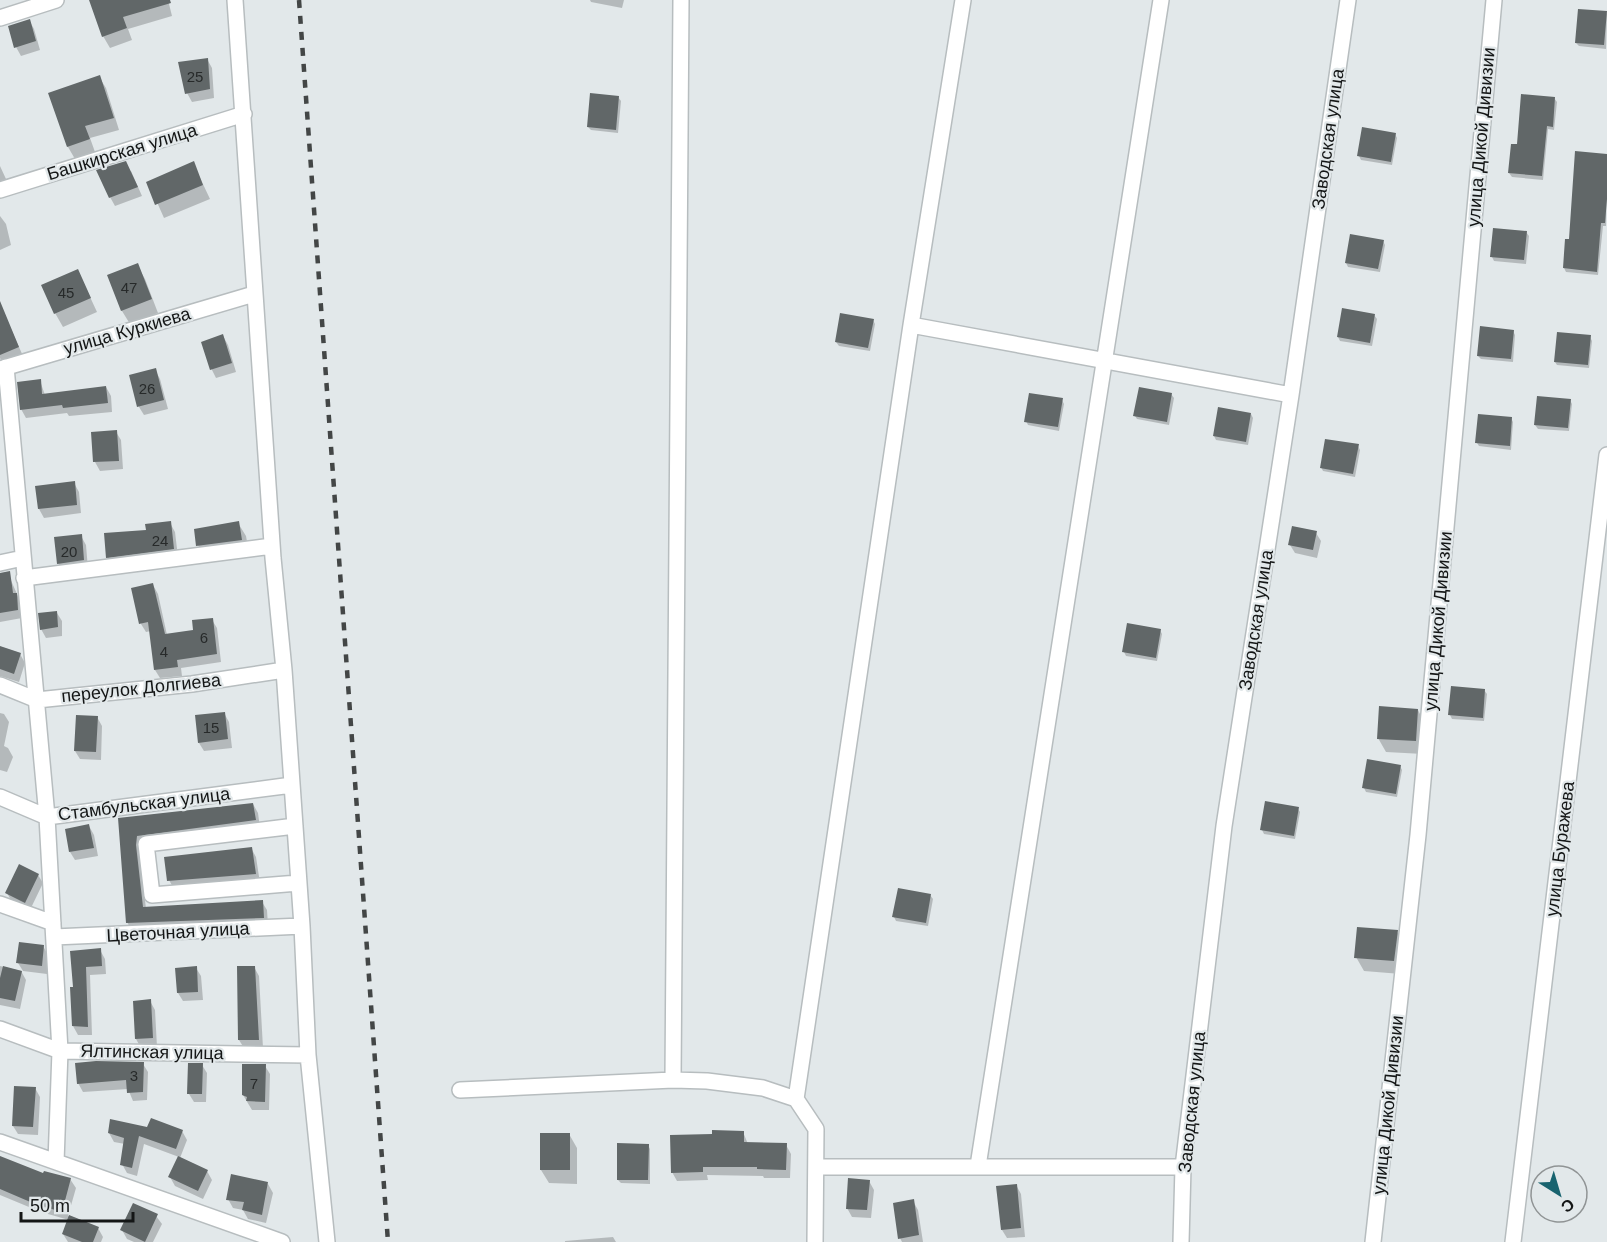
<svg xmlns="http://www.w3.org/2000/svg" width="1607" height="1242" viewBox="0 0 1607 1242" font-family="Helvetica,sans-serif">
<style>
.shadow{fill:#0003}
.building{fill:#616768}
.lines{fill:none;stroke-linecap:round;stroke-linejoin:round}
.minor-casing{stroke:#b7bdbf;stroke-width:18}
.minor{stroke:#fff;stroke-width:15}
.rail{stroke:#434646;stroke-width:4.5;stroke-dasharray:8 8;stroke-linecap:butt}
.labels{text-anchor:middle;dominant-baseline:central;stroke-width:4.5;stroke-linejoin:round;paint-order:stroke}
.number-label{font-size:15px;fill:#272a2a}
.street-label{font-size:18px;fill:#141616;stroke:#e2e8ea}
</style>
<rect width="100%" height="100%" fill="#e2e8ea"/>
<path class="shadow" d="M91 0H168L172 16 128 29 132 40 110 48 103 36Z
M590 0H624L622 8 591 2Z
M1607 13 1606 49 1579 46 1576 43Z
M29 20 34 29 40 50 21 56 16 47Z
M207 59 212 68 214 98 192 102 187 93Z
M99 77 106 88 119 130 90 138 95 152 75 159 68 147 50 93Z
M618 97 621 101 618 133 591 130 588 127Z
M1554 98 1557 102 1554 130 1548 129 1543 180 1512 177 1509 173 1518 146Z
M1395 134 1397 138 1392 165 1361 160 1359 156Z
M1607 156 1606 226H1603L1598 275 1566 272 1564 268Z
M193 163 210 199 164 218 148 182Z
M0 166 6 179 0 182Z
M131 171 142 196 115 206 110 197Z
M0 216 6 224 11 245 0 250Z
M1526 232 1529 236 1526 264 1494 261 1492 257Z
M1383 241 1385 245 1380 272 1348 267 1346 263Z
M137 265 145 279 158 313 130 324 122 311 109 276Z
M78 271 97 312 63 327 55 313Z
M3 311 23 356 3 364 0 358V312Z
M1374 315 1377 319 1372 346 1340 341 1338 337Z
M873 320 875 324 870 351 839 346 836 342Z
M1513 331 1515 335 1513 362 1481 359 1478 356Z
M223 336 228 345 236 372 216 378 212 370 203 343Z
M1590 337 1592 341 1589 368 1557 365 1555 362Z
M155 370 160 379 168 409 144 415 139 407 131 376Z
M40 381 45 395 106 387 111 396 112 412 69 416 67 413 26 418 21 409Z
M1171 394 1174 398 1169 425 1137 419 1135 416Z
M1062 400 1064 404 1059 431 1028 425 1026 421Z
M1570 400 1572 404 1569 431 1538 429 1535 425Z
M1251 414 1253 418 1248 445 1216 440 1214 436Z
M1511 418 1513 422 1511 450 1479 446 1477 443Z
M116 432 121 440 123 469 100 471 95 462 93 433Z
M1358 446 1360 450 1355 477 1323 471 1321 467Z
M74 483 79 492 81 513 44 518 39 509 37 487Z
M170 523 175 532 178 557 112 566 107 557 147 531Z
M238 523 246 536 249 553 206 559 198 545Z
M1316 533 1321 541 1317 558 1295 553 1290 545Z
M81 536 86 545 88 569 63 572 58 563Z
M9 576 21 603 22 618 0 622V577Z
M153 585 158 594 167 635 195 631 212 620 217 628 221 662 181 668 182 676 160 678 155 670 151 631 146 632 141 624Z
M57 613 62 621V636L46 638 41 629Z
M1160 630 1162 634 1157 661 1126 656 1124 652Z
M0 648 20 654 25 663 19 682 0 676Z
M1484 690 1487 694 1484 721 1452 719 1450 715Z
M1418 710 1425 724 1423 754 1386 752 1378 738Z
M0 713 4 714 9 722 4 746 8 748 13 757 7 772 0 770Z
M224 713 229 722 232 748 204 751 199 743Z
M97 717 102 726 101 760 80 759 75 751Z
M1400 766 1402 770 1397 797 1366 792 1364 788Z
M253 804 258 813 260 828 142 844 140 855 146 909 262 902 267 910 268 926 132 931 127 922 120 820Z
M1298 809 1300 812 1295 839 1264 834 1262 830Z
M89 826 94 835 98 856 75 860 70 852Z
M251 848 256 857 260 883 174 889 169 880Z
M38 875 43 883 30 910 12 902 7 893Z
M930 895 933 899 928 926 896 921 894 917Z
M1397 932 1404 945 1401 974 1364 971 1356 957Z
M43 946 48 955 47 974 23 971 18 963Z
M100 950 105 959 106 974 90 975 92 1035H78L73 1026 74 989 71 952Z
M0 966 21 971 26 980 20 1009 0 1005Z
M254 967 259 976 263 1048H244L239 1040Z
M196 968 201 976 203 1000 183 1001 178 993Z
M150 1001 155 1010 157 1047 141 1048 136 1039Z
M143 1064 148 1072 147 1100 133 1101 128 1089 83 1092 78 1083Z
M202 1065 207 1073 206 1102H194L189 1094Z
M265 1066 270 1074 269 1110H252L243 1095Z
M35 1088 40 1097 38 1135 18 1134 13 1126Z
M148 1129 182 1131 187 1140 180 1158 207 1171 212 1180 203 1199 175 1186 170 1177 179 1157 144 1144 137 1176 127 1173 122 1164 125 1144 114 1142 109 1133Z
M743 1132 748 1144 786 1145 791 1154 790 1178H764L763 1176 707 1175 708 1180 677 1181 672 1172Z
M569 1134 577 1148V1184L549 1183 541 1170Z
M648 1145 650 1149V1184L621 1183 618 1180Z
M0 1163 44 1175 70 1179 76 1188 68 1216 98 1228 103 1237 101 1242H68L63 1234 69 1220 41 1212 0 1195Z
M869 1181 874 1190 871 1218 852 1217 847 1208Z
M268 1184 273 1193 266 1223 248 1219 243 1210 233 1208 228 1199Z
M1016 1185 1021 1194 1025 1237 1007 1238 1002 1230Z
M913 1201 918 1210 923 1242H902L900 1238Z
M156 1216 162 1224 153 1242H134L127 1239 122 1230Z
M613 1237 616 1242H565V1241Z"/>
<path class="building" d="M89 0H170L171 3 123 17 127 28 102 37Z
M1578 9 1607 11 1604 45 1575 43Z
M30 19 36 41 14 48 8 26Z
M208 58 210 89 185 94 178 62Z
M100 75 114 118 85 126 90 139 67 147 48 93Z
M590 93 619 96 616 130 587 127Z
M1521 94 1555 97 1553 127 1547 126 1542 176 1508 173 1511 144H1517Z
M1362 127 1396 133 1391 162 1357 156Z
M1575 151 1607 154V199L1605 223H1601L1597 272 1563 268 1565 239H1569Z
M126 161 138 187 109 198 96 170Z
M194 161 203 185 155 205 146 182Z
M1493 228 1527 231 1524 260 1490 257Z
M1350 234 1384 240 1378 269 1345 263Z
M138 263 152 299 121 311 107 275Z
M78 269 91 298 54 314 41 285Z
M0 301 19 347 0 355Z
M1342 308 1375 314 1370 343 1337 337Z
M840 313 874 319 868 348 835 342Z
M1480 326 1514 330 1511 359 1477 356Z
M1557 332 1591 335 1588 365 1554 362Z
M223 334 232 363 210 370 201 342Z
M156 368 164 400 137 407 129 375Z
M41 379 42 394 106 386 108 403 63 408 62 405 20 410 17 382Z
M1139 387 1172 393 1167 422 1133 416Z
M1029 393 1063 398 1058 427 1024 422Z
M1537 396 1571 399 1568 428 1534 425Z
M1218 407 1251 413 1246 442 1213 436Z
M1478 414 1512 417 1510 446 1475 443Z
M117 430 119 461 93 462 91 432Z
M1325 439 1359 444 1353 474 1320 468Z
M75 481 77 505 38 509 35 486Z
M171 521 174 549 106 558 104 533 146 530 145 524Z
M239 521 242 540 196 546 194 529Z
M1292 526 1317 531 1313 550 1288 545Z
M82 534 84 560 57 564 54 537Z
M10 571 13 593H17L18 610 0 613V573Z
M153 583 165 634 193 630 192 620 213 618 217 654 177 660 178 667 154 670 148 622 139 624 131 588Z
M57 611 58 627 40 630 38 613Z
M1127 623 1161 629 1156 658 1122 652Z
M0 646 21 653 14 674 0 669Z
M1451 686 1485 689 1483 718 1448 715Z
M1379 706 1418 709 1416 741 1377 739Z
M225 712 228 739 198 743 195 715Z
M76 715 98 716 96 752 74 751Z
M1367 759 1401 765 1396 794 1362 788Z
M1265 801 1299 807 1294 836 1260 830Z
M253 803 256 820 137 836 136 845 143 907 263 900 264 918 126 923 118 818Z
M89 824 94 848 69 852 65 829Z
M252 847 256 874 167 881 164 857Z
M19 864 39 874 25 903 5 893Z
M898 888 931 894 926 923 892 917Z
M1357 927 1398 930 1394 961 1354 958Z
M19 942 44 945 42 966 16 963Z
M101 948 102 966 86 967 88 1027 72 1026 70 987H73L70 951Z
M3 966 22 971 15 1001 0 998V978Z
M197 966 198 992 177 993 175 968Z
M237 966H255L259 1040H238Z
M151 999 153 1038 135 1039 133 1001Z
M96 1061 144 1062 143 1092 127 1093 126 1080 77 1084 75 1063Z
M188 1063H203L202 1094H187Z
M242 1064H266L265 1102 246 1101 247 1097 242 1095Z
M14 1086 36 1087 33 1127 12 1126Z
M151 1118 183 1130 176 1149 139 1136 132 1168 120 1165 124 1138 108 1133 110 1119 147 1127Z
M712 1130 744 1131V1142L787 1143 786 1170 757 1169V1167H703V1172L671 1173 670 1135 712 1134Z
M540 1133H570V1170H540Z
M617 1143 649 1144 648 1180H617Z
M0 1156 43 1173 44 1171 71 1178 62 1212 35 1204 0 1189Z
M178 1156 208 1170 198 1191 168 1177Z
M231 1174 268 1182 262 1215 242 1210 244 1202 226 1200Z
M848 1178 870 1180 867 1210 846 1209Z
M1017 1184 1021 1228 1001 1230 996 1186Z
M914 1199 919 1235 898 1239 893 1203Z
M133 1203 158 1214 145 1242 120 1230Z
M69 1215 99 1227 93 1242H82L62 1234Z"/>
<g class="lines">
<g class="minor-casing">
<path id="minor" d="M235 0 273 558 284 670 302 926 308 1055 327 1242
M0 18 56 0
M0 190 244 114
M911 325 1291 395
M6 367 47 817 60 1051 56 1162
M0 369 254 294
M0 563 23 558
M24 578 272 546
M0 685 37 700 192 684 284 670
M0 797 47 817 292 785
M295 826 146 844 152 895 298 883
M0 904 53 923
M54 937 302 926
M0 1029 60 1051 308 1055
M673 1080 681 0
M460 1090 673 1080 707 1081 763 1088 796 1099 816 1129 815 1242
M796 1099 911 325 963 0
M0 1142 282 1242
M978 1166 1161 0
M817 1167H1183
M1181 1242 1183 1167 1224 826 1291 395 1348 0
M1373 1242 1418 835 1494 0
M1513 1242 1607 455"/>
</g>
<use href="#minor" class="minor"/>
<path class="rail" d="M299 0 388 1242"/>
</g>
<g class="labels">
<g class="number-label">
<text x="195" y="76">25</text>
<text x="129" y="287">47</text>
<text x="66" y="292">45</text>
<text x="147" y="388">26</text>
<text x="160" y="540">24</text>
<text x="69" y="551">20</text>
<text x="204" y="637">6</text>
<text x="164" y="651">4</text>
<text x="211" y="727">15</text>
<text x="134" y="1075">3</text>
<text x="254" y="1083">7</text>
</g>
<g class="street-label">
<text transform="translate(1481 137) rotate(-85)">улица Дикой Дивизии</text>
<text transform="translate(1328 139) rotate(-82)">Заводская улица</text>
<text transform="translate(122 152) rotate(-17)">Башкирская улица</text>
<text transform="translate(127 331) rotate(-16)">улица Куркиева</text>
<text transform="translate(1256 620) rotate(-81)">Заводская улица</text>
<text transform="translate(1438 621) rotate(-85)">улица Дикой Дивизии</text>
<text transform="translate(141 688) rotate(-6)">переулок Долгиева</text>
<text transform="translate(144 804) rotate(-7)">Стамбульская улица</text>
<text transform="translate(1560 849) rotate(-83)">улица Буражева</text>
<text transform="translate(178 932) rotate(-3)">Цветочная улица</text>
<text transform="translate(152 1052) rotate(1)">Ялтинская улица</text>
<text transform="translate(1192 1102) rotate(-84)">Заводская улица</text>
<text transform="translate(1388 1105) rotate(-84)">улица Дикой Дивизии</text>
</g>
</g>
<g transform="translate(1559 1194) rotate(143)"><circle r="28" fill="#e2e8ea" stroke="#909495" stroke-width="1.5"/>
<path d="M0-4.5L10 22L0 15L-10 22Z" fill="#18636f"/>
<text y="-9" font-size="16" font-weight="bold" text-anchor="middle" fill="#141616">С</text>
</g>
<path d="M21 1212v9h112v-9" fill="none" stroke="#141616" stroke-width="3"/>
<text x="30" y="1212" font-size="18" fill="#141616" stroke="#e2e8ea" stroke-width="4.5" paint-order="stroke">50 m</text>
</svg>
